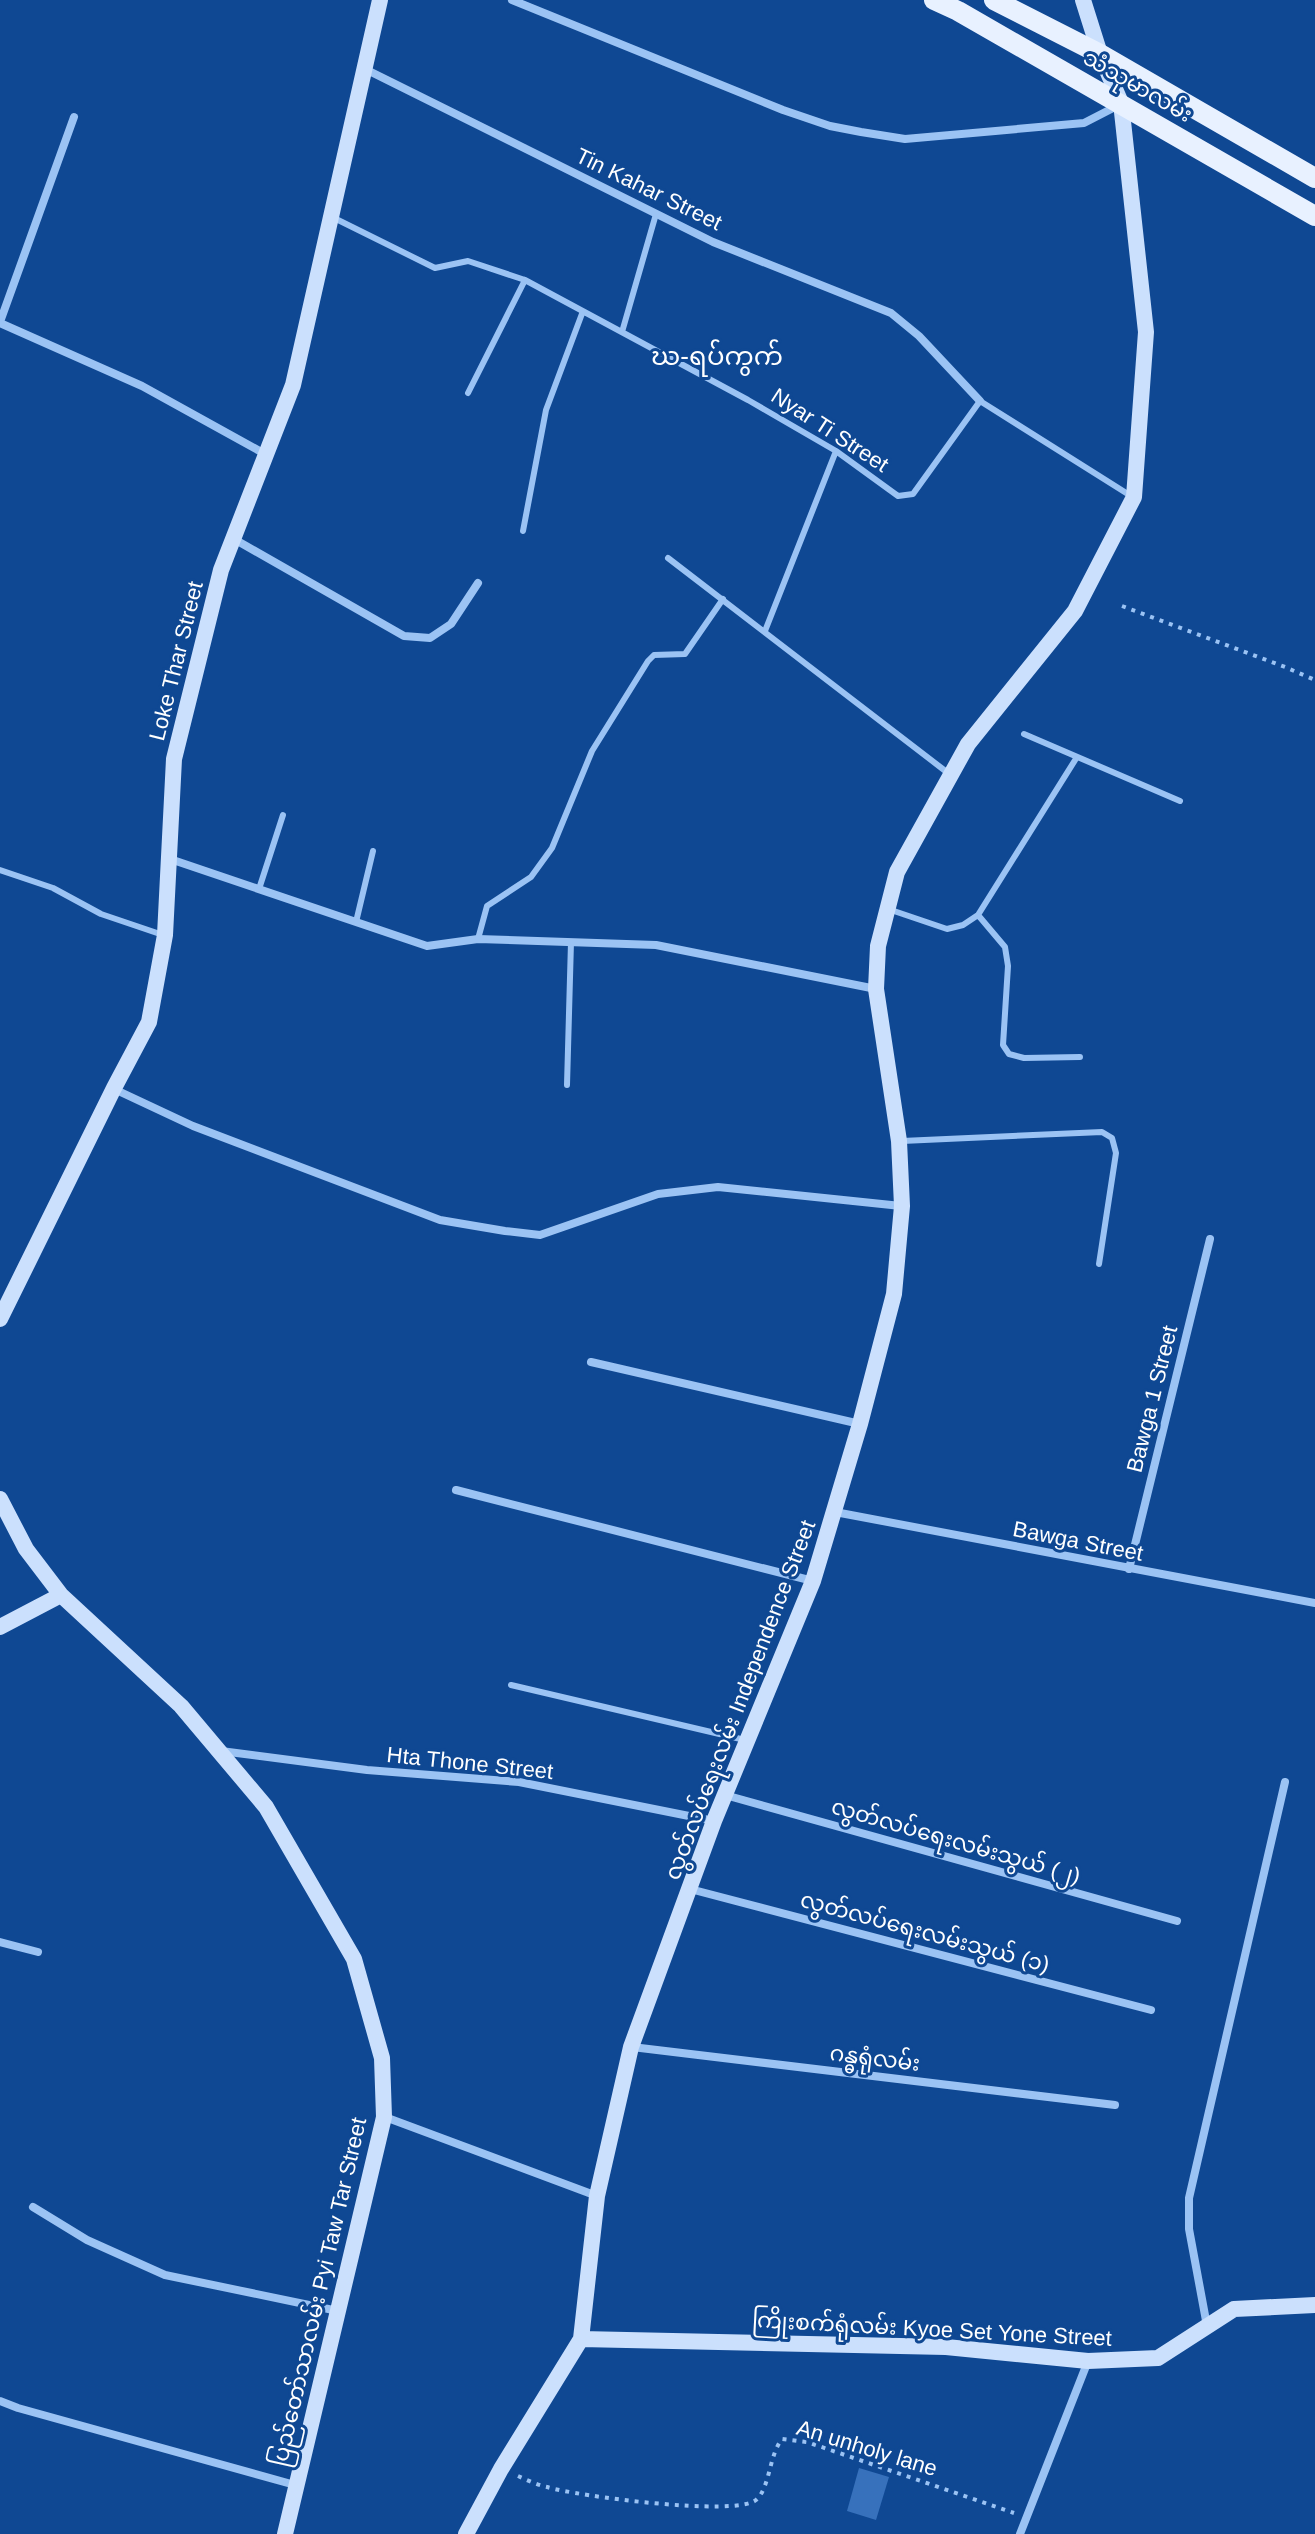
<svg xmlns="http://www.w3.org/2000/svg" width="1315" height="2534" viewBox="0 0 1315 2534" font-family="Helvetica,'Noto Sans Myanmar',sans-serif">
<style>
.building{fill:#3771bc}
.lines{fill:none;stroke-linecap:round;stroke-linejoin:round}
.path{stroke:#9bc3f4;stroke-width:4;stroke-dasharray:4 6;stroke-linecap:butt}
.lane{stroke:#9bc3f4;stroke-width:6}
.street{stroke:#9bc3f4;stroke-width:8}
.secondary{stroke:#cbe0fd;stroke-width:16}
.primary{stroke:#e8f1ff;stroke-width:20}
.labels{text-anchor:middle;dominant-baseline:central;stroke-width:6;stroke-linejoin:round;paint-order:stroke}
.street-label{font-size:22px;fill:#fff;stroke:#0f4893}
.quarter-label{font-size:26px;fill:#fff;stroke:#0f4893}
</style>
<rect width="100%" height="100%" fill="#0f4893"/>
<path class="building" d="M859 2468 889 2477 876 2520 847 2511Z"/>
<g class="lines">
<path class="path" d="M1122 606 1285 667 1315 680
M518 2476C527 2480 537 2485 547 2487 576 2496 736 2517 756 2500 770 2488 769 2455 782 2439L807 2442 1014 2513"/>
<path class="lane" d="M332 217 435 268 468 261 525 280 748 400 836 451 898 496 913 494 980 401 1131 496
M622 332 656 214
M468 393 525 280
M523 531 546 410 583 311
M668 558 948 773
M765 631 836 451
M1024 734 1180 801
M0 870 53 888 101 914 163 935
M259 889 283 815
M888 909 947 929 963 925 978 915 1077 757
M978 915 1005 947 1008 966 1003 1045 1009 1054 1024 1058 1080 1057
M356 922 373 851
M478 939 487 906 531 877 552 848 592 751 648 661 654 655 685 654 723 599
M567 1085 571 942
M902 1141 1102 1132 1112 1138 1116 1153 1099 1264
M511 1685 745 1740"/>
<path class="street" d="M512 0 783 110 830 126 861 132 905 139 1084 123 1117 106
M365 69 713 242 891 313 919 336 980 401
M0 322 74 117
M0 323 142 386 265 454
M234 539 404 636 430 638 451 624 478 583
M170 859 427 946 478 939 656 945 876 989
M114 1089 193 1126 440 1220 505 1231 540 1235 658 1194 718 1187 901 1206
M591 1362 860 1424
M456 1490 813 1581
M835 1512 1315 1603
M1129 1569 1210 1239
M221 1751 367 1770 519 1782 714 1821
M725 1795 1177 1921
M690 1889 1151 2010
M0 1942 38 1952
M632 2047 1115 2105
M385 2117 597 2196
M33 2207 87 2240 165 2275 338 2311
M1207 2326 1189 2229V2198L1285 1782
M0 2401 18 2408 295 2485
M1020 2534 1088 2361"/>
<path class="secondary" d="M0 1319 114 1088 149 1022 165 935 174 759 221 570 293 385 380 0
M0 1499 26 1549 61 1595 181 1706 266 1807 354 1959 382 2058 384 2117 285 2534
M0 1627 61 1595
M581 2339 946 2347 1088 2361 1158 2358 1234 2309 1315 2305
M466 2534 501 2469 581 2339 597 2196 631 2047 714 1821 813 1581 860 1424 894 1294 902 1206 899 1141 876 989 878 946 897 872 968 744 1075 611 1134 497 1146 332 1121 103 1100 54 1083 0"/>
<path class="primary" d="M934 0 958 11 1315 216
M994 0 1100 54 1315 178"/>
</g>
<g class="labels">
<g class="street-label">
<text transform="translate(1138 86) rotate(30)">သံသုမာလမ်း</text>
<text transform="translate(649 189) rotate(26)">Tin Kahar Street</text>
<text transform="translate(830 430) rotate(33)">Nyar Ti Street</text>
<text transform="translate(176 661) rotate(-76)">Loke Thar Street</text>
<text transform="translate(1152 1399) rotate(-76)">Bawga 1 Street</text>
<text transform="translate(1078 1541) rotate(11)">Bawga Street</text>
<text transform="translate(740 1700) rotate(-69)">လွတ်လပ်ရေးလမ်း Independence Street</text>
<text transform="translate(470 1763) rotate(6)">Hta Thone Street</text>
<text transform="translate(956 1841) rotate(16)">လွတ်လပ်ရေးလမ်းသွယ် (၂)</text>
<text transform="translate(925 1932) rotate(15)">လွတ်လပ်ရေးလမ်းသွယ် (၁)</text>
<text transform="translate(875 2058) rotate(7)">ဂန္ဓရုံလမ်း</text>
<text transform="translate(319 2292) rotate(-77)">ပြည်တော်သာလမ်း Pyi Taw Tar Street</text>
<text transform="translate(932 2329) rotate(3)">ကြိုးစက်ရုံလမ်း Kyoe Set Yone Street</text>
<text transform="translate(867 2448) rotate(17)">An unholy lane</text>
</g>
<g class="quarter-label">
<text x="717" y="356">ဃ-ရပ်ကွက်</text>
</g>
</g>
</svg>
